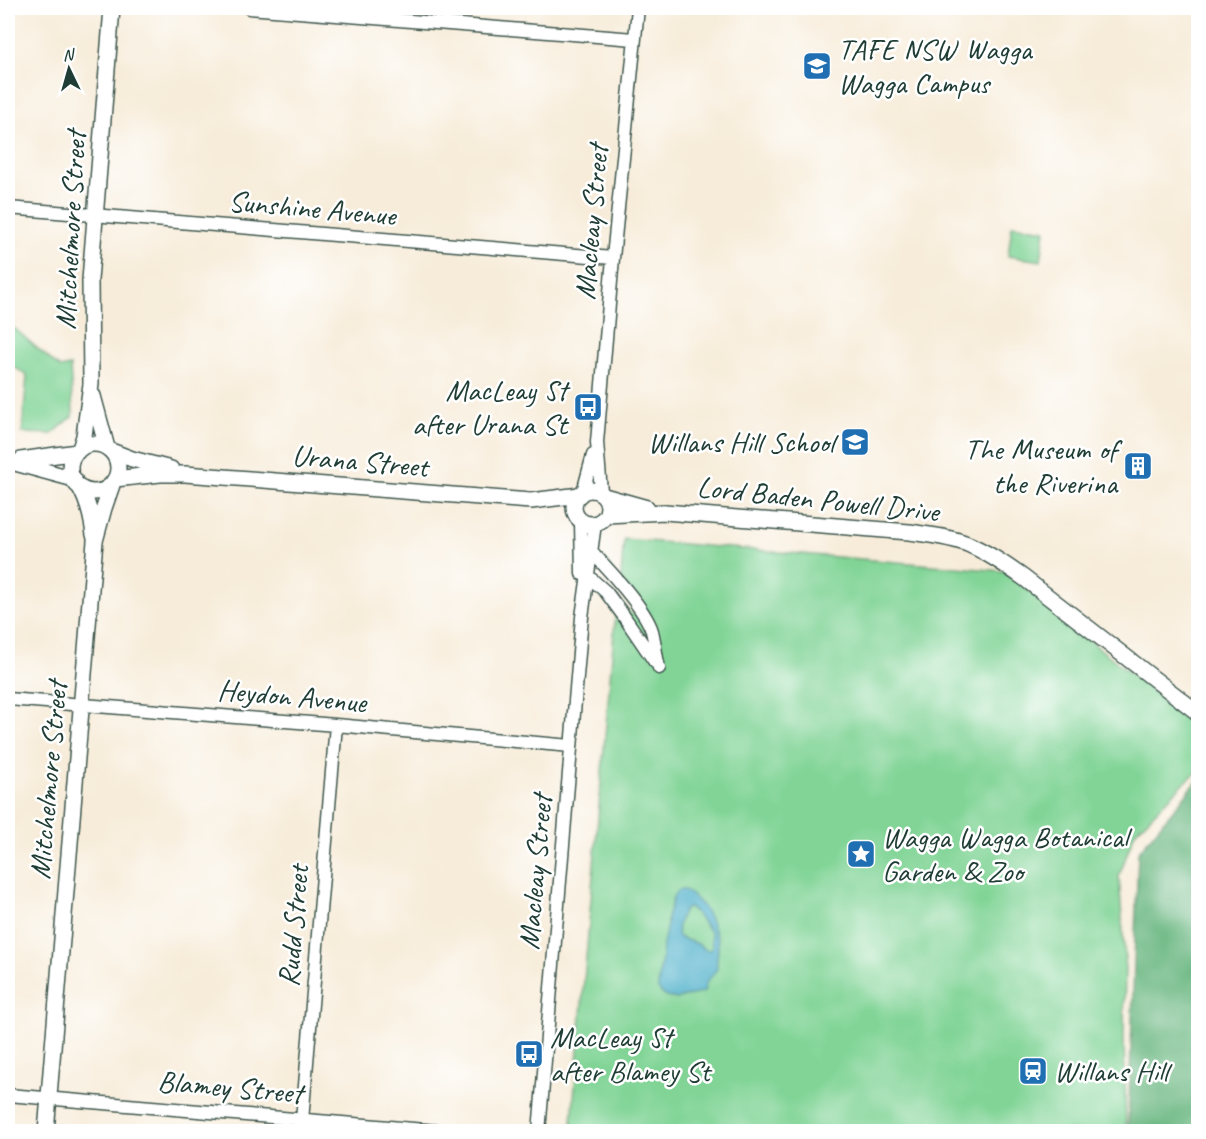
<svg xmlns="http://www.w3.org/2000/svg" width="1206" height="1139" viewBox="0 0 1206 1139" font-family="Caveat,sans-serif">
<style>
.green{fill:#81d496;stroke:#508865;stroke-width:1.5}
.forest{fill:#68b67f;stroke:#447a5a;stroke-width:1.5}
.water{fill:#4aaec9;stroke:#34767e;stroke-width:1.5;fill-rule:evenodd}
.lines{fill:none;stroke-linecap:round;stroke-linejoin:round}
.minor-casing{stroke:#3f574d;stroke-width:15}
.tertiary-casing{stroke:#3f574d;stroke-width:18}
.minor{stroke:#fff;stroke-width:12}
.tertiary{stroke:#fff;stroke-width:15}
.labels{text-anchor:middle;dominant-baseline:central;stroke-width:5;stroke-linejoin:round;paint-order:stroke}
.poi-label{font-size:30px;fill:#1f3d34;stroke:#fff;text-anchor:start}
.street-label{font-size:30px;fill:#1f3d34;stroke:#fff}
</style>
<rect width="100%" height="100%" fill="#fff"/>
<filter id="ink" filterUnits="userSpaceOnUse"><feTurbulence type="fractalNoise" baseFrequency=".0167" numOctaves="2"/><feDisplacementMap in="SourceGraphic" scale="12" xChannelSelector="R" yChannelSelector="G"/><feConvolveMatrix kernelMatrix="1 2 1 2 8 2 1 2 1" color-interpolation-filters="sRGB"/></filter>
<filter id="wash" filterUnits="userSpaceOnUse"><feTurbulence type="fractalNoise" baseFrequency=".008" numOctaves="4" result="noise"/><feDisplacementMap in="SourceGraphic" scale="24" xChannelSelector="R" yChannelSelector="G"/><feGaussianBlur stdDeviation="1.35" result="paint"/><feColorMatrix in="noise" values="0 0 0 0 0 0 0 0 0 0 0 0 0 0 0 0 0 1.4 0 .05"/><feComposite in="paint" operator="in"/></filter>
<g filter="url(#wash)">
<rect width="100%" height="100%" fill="#f7ecd9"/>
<path class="green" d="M1012 225 1045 230 1041 261 1008 256Z
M8 323 60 368 70 366 73 412 72 417 52 434 22 433 27 376 8 362Z
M624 539 1004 571 1198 728V771L1182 785 1135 832 1119 876 1125 961 1124 1036 1126 1131 571 1132 617 597 633 615 641 612 620 586Z"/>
<path class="forest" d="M1198 780V1131H1128L1138 852Z"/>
<path class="water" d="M679 890H685C699 901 708 910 713 927 715 932 717 936 718 941 719 950 716 959 717 969L706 983 704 992 677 999 667 997 662 994 658 989 659 975 662 959 663 944 667 925V918L674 895ZM687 908H690L694 911 711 933 712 948 710 950 704 949 698 944 678 937C676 929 680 913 687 908Z"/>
</g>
<g filter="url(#ink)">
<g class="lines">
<g class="minor-casing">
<path id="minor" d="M249 8 634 39
M8 208 613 258
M583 492 593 455
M601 492 597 442 613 258 638 8
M581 521 582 574
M591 551C608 569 645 608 652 631 655 643 656 656 659 668
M588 576 606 592 623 615 655 662
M8 699 336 725 571 746
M8 1095 449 1132
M301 1132 336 725
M539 1132 582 617 595 524"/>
</g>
<g class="tertiary-casing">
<path id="tertiary" d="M93 396 107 448
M70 468a24 24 0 1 1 48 0a24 24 0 1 1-48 0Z
M80 449 84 436 91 384 90 280 112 8
M111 451 132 459 171 469
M21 460 77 452
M8 461 74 479
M115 479 160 474H185L531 501 580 495
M79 486C88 501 92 517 94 535
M574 507a17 17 0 1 1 34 0a17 17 0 1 1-34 0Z
M604 496 647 508
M606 515 665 512 909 532C929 535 951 537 970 545 990 554 1007 566 1024 578L1198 713
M46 1132 95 541 104 508 113 482"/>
</g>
<use href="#minor" class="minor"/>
<use href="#tertiary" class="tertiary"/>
</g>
</g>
<defs>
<g id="university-square" transform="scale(1.5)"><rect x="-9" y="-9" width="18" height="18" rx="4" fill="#1f6fb2" stroke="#fff"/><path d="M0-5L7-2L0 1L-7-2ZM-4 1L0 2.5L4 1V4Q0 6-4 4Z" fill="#fff"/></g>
<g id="bus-square" transform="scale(1.5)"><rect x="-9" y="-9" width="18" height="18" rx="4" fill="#1f6fb2" stroke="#fff"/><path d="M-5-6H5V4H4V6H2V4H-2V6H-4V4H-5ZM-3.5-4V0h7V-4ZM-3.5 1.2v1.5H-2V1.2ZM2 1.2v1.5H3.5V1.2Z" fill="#fff"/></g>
<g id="school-square" transform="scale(1.5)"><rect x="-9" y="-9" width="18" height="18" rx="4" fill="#1f6fb2" stroke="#fff"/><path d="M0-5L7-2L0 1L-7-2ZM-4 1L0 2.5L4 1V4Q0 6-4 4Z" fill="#fff"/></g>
<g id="building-square" transform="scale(1.5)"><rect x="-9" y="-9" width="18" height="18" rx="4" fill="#1f6fb2" stroke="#fff"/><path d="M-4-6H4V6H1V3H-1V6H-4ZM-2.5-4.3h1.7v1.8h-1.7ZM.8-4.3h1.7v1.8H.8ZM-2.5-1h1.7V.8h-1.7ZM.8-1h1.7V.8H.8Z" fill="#fff"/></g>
<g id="sight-square" transform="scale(1.5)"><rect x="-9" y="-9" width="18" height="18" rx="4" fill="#1f6fb2" stroke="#fff"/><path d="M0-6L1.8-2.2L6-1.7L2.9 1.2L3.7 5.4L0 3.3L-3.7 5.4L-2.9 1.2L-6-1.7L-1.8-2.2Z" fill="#fff"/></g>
<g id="station-square" transform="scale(1.5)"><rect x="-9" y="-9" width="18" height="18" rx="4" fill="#1f6fb2" stroke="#fff"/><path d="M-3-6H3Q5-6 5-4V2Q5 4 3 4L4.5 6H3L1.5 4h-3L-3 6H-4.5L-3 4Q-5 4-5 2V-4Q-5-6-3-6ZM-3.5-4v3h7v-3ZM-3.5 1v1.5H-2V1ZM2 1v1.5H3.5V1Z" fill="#fff"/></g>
</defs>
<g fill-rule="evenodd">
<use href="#university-square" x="817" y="66"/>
<use href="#bus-square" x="588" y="407"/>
<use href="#school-square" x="855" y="442"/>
<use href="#building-square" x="1138" y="466"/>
<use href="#sight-square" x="861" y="854"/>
<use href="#bus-square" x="529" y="1054"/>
<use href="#station-square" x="1033" y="1071"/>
</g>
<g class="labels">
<g class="poi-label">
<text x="838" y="49">TAFE NSW Wagga<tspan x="838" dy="34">Wagga Campus</tspan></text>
<text x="567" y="390" text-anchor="end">MacLeay St<tspan x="567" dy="34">after Urana St</tspan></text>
<text x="834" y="442" text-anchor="end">Willans Hill School</text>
<text x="1117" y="449" text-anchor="end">The Museum of<tspan x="1117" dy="34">the Riverina</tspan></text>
<text x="882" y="837">Wagga Wagga Botanical<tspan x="882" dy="34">Garden &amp; Zoo</tspan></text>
<text x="550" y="1037">MacLeay St<tspan x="550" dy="34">after Blamey St</tspan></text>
<text x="1054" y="1071">Willans Hill</text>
</g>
<g class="street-label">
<text transform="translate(312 208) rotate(5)">Sunshine Avenue</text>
<text transform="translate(591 222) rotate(-85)">Macleay Street</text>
<text transform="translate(70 230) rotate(-87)">Mitchelmore Street</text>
<text transform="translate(360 461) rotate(5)">Urana Street</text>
<text transform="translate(818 499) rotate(6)">Lord Baden Powell Drive</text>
<text transform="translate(292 696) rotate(5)">Heydon Avenue</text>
<text transform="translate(48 780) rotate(-85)">Mitchelmore Street</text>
<text transform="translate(535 872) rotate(-85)">Macleay Street</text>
<text transform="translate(293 926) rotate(-85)">Rudd Street</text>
<text transform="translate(230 1087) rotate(5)">Blamey Street</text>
</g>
</g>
<rect width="1206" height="1139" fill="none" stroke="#fff" stroke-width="30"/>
<g transform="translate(69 69) rotate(355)" stroke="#ffffff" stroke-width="4.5" paint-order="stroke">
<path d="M0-4.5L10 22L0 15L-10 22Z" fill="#1f3d34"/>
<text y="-9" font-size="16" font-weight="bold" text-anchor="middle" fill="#1f3d34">N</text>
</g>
</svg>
